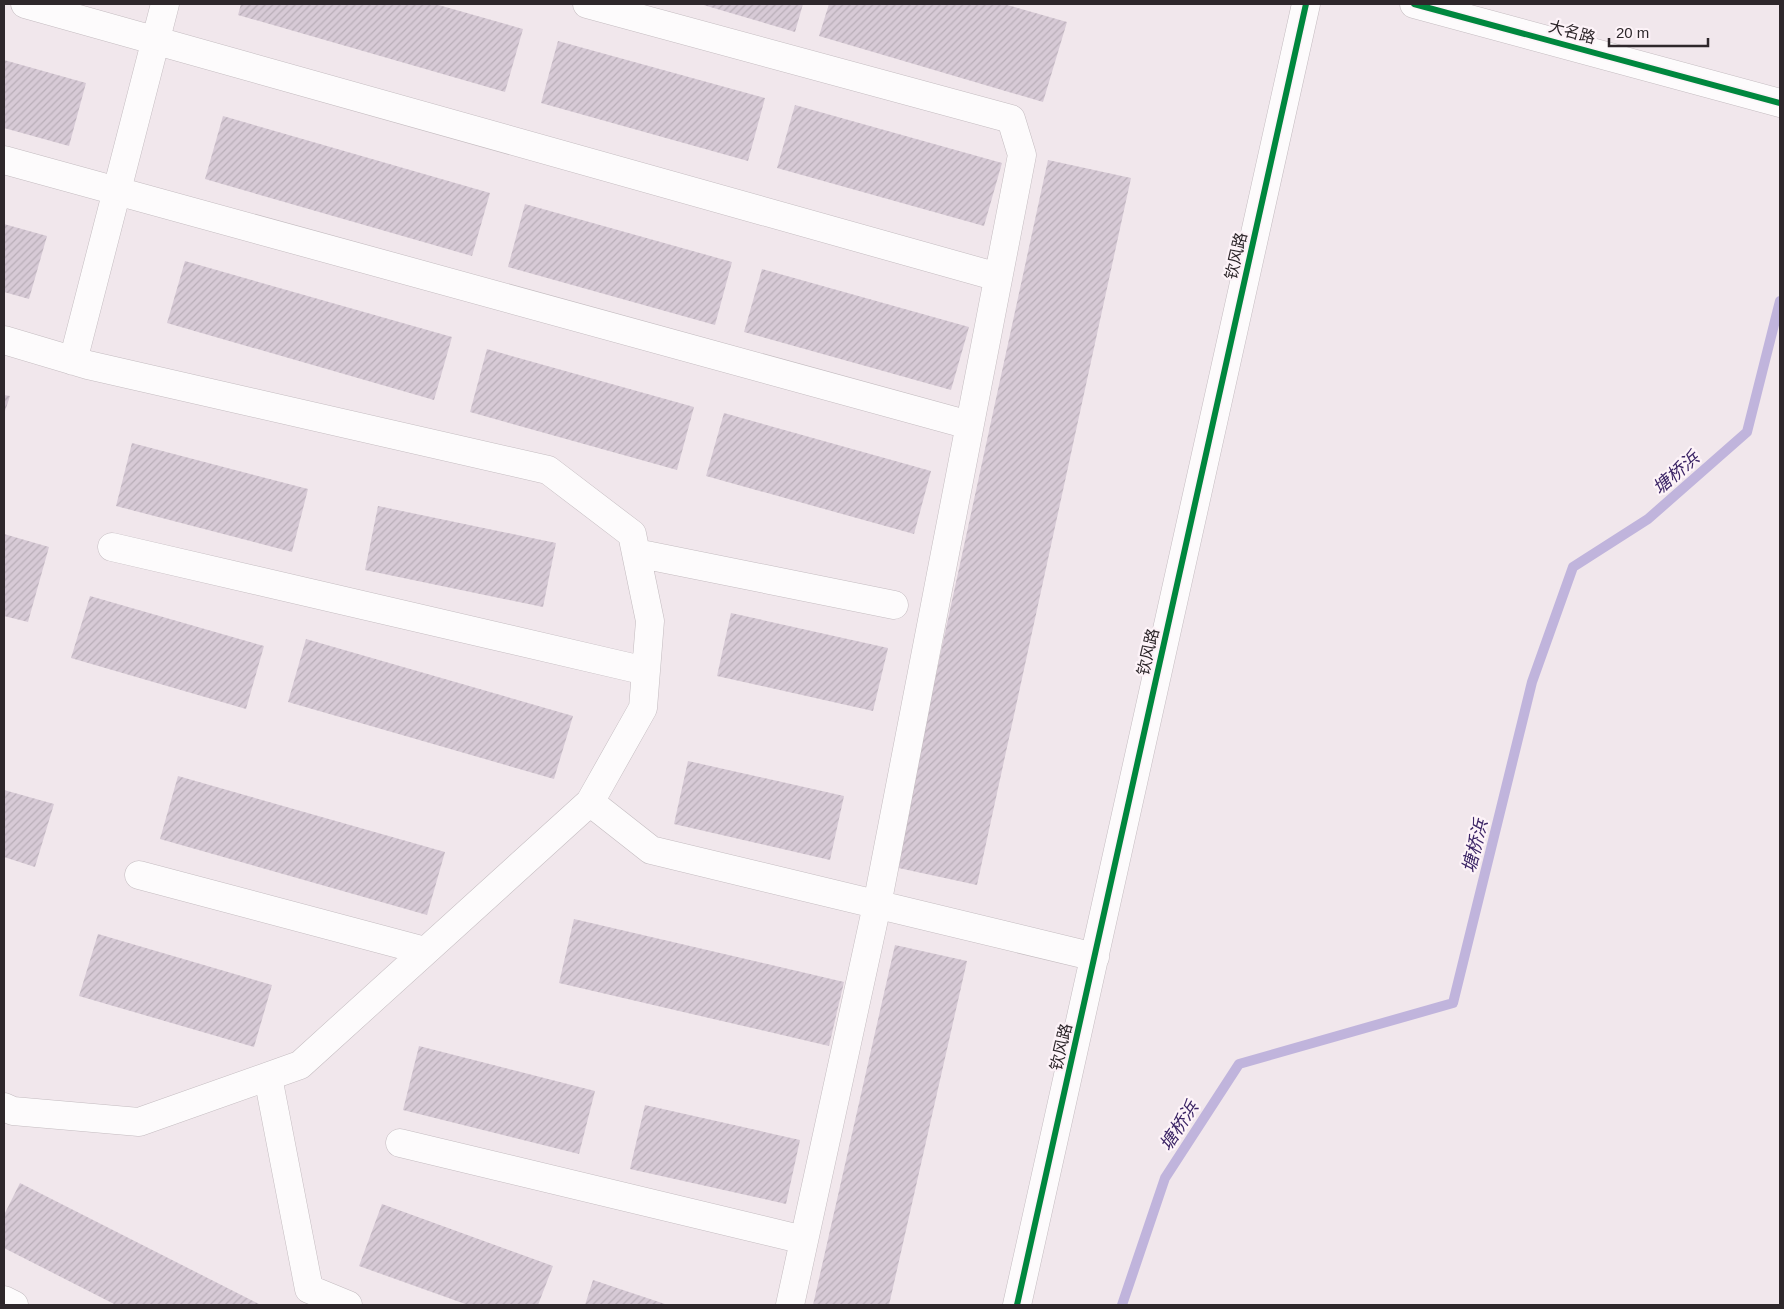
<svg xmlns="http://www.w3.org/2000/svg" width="1784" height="1309" viewBox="0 0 1784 1309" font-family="Helvetica,'Noto Sans SC',sans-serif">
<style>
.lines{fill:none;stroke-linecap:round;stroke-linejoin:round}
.stream{stroke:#c0b4dc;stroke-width:10}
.building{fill:url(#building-hatch)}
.minor-casing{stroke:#c4bcc0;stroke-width:29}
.minor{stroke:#fdfbfc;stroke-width:28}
.cycleway-casing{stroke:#fdf3f8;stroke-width:9}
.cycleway{stroke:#00873e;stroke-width:6}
.labels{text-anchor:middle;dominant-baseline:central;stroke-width:4.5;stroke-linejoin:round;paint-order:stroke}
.street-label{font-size:16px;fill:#2e272b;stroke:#fdf3f8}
.water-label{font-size:18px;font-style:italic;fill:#3b2465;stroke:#fdf3f8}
</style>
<defs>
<pattern id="building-hatch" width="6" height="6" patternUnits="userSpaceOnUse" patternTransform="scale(1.25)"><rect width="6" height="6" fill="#d7cad6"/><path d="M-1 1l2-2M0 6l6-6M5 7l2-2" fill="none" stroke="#b9aeb8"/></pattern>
</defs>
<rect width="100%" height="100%" fill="#f1e7ec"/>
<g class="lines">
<path class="stream" d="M1122 1305 1165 1178 1239 1064 1453 1003 1532 682 1573 567 1648 519 1747 432 1780 301"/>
</g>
<path class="building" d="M241 4H435L523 29 505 92 238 15Z
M700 4H803L795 32Z
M829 4H1004L1067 22 1043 102 819 36Z
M558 41 765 98 748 161 541 103Z
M4 60 86 83 69 146 4 128Z
M795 105 1002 163 984 226 777 168Z
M223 116 490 193 472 256 205 179Z
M1048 160 1131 178 977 885 894 867Z
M525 204 732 262 715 325 508 267Z
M4 224 47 236 29 299 4 292Z
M185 261 452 337 434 400 167 323Z
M762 269 969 327 951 390 744 332Z
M487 349 694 407 677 470 470 412Z
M4 395 10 396 4 414Z
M724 413 931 471 914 534 706 476Z
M132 443 308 489 292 552 116 506Z
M378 506 556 543 543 607 365 570Z
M4 534 49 547 28 622 4 616Z
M90 596 264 646 246 709 71 658Z
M731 613 888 648 873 711 717 676Z
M306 639 573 716 554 779 288 702Z
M688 761 844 796 830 860 674 824Z
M178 776 445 852 427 915 160 839Z
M4 790 54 804 35 867 4 857Z
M574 919 844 982 829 1046 559 983Z
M98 934 272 985 254 1047 79 996Z
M895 945 967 961 889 1305H813Z
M419 1046 595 1091 579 1154 403 1110Z
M645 1105 800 1140 786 1204 630 1169Z
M20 1183 261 1305H116L4 1248V1215Z
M382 1204 553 1266 538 1305H468L359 1266Z
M593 1280 668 1305H585Z"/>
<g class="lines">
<g class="minor-casing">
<path id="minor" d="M25 4 998 277
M587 4 1011 119 1022 155 877 905 790 1305
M1414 4 1780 103
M4 160 969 425
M4 340 88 365 548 470 632 534 650 621 643 708 590 802 300 1065 139 1122 13 1111 4 1107
M73 361 165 4
M112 547 646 671
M636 553 894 605
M590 802 651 850 1095 957
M139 875 425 951
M268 1077 309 1289 348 1305
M400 1143 804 1240
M4 1300 14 1305
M1017 1305 1306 4"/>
</g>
<use href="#minor" class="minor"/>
<g class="cycleway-casing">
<path id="cycleway" d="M1414 4 1780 103
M1017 1305 1306 4"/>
</g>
<use href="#cycleway" class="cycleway"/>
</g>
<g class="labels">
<g class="street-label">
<text transform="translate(1572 32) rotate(15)">大名路</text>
<text transform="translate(1236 256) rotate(-77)">钦风路</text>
<text transform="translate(1148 652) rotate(-77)">钦风路</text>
<text transform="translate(1061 1047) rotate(-77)">钦风路</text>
</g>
<g class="water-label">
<text transform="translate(1676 473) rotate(-41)">塘桥浜</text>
<text transform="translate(1475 846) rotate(-76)">塘桥浜</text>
<text transform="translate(1179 1126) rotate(-57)">塘桥浜</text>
</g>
</g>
<rect width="1784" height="1309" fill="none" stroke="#2e272b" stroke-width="10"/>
<path d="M1609 38v8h99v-8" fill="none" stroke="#2e272b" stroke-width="2.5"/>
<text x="1616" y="38" font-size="15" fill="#2e272b" stroke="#fdf3f8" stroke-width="4" paint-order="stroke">20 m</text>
</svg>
